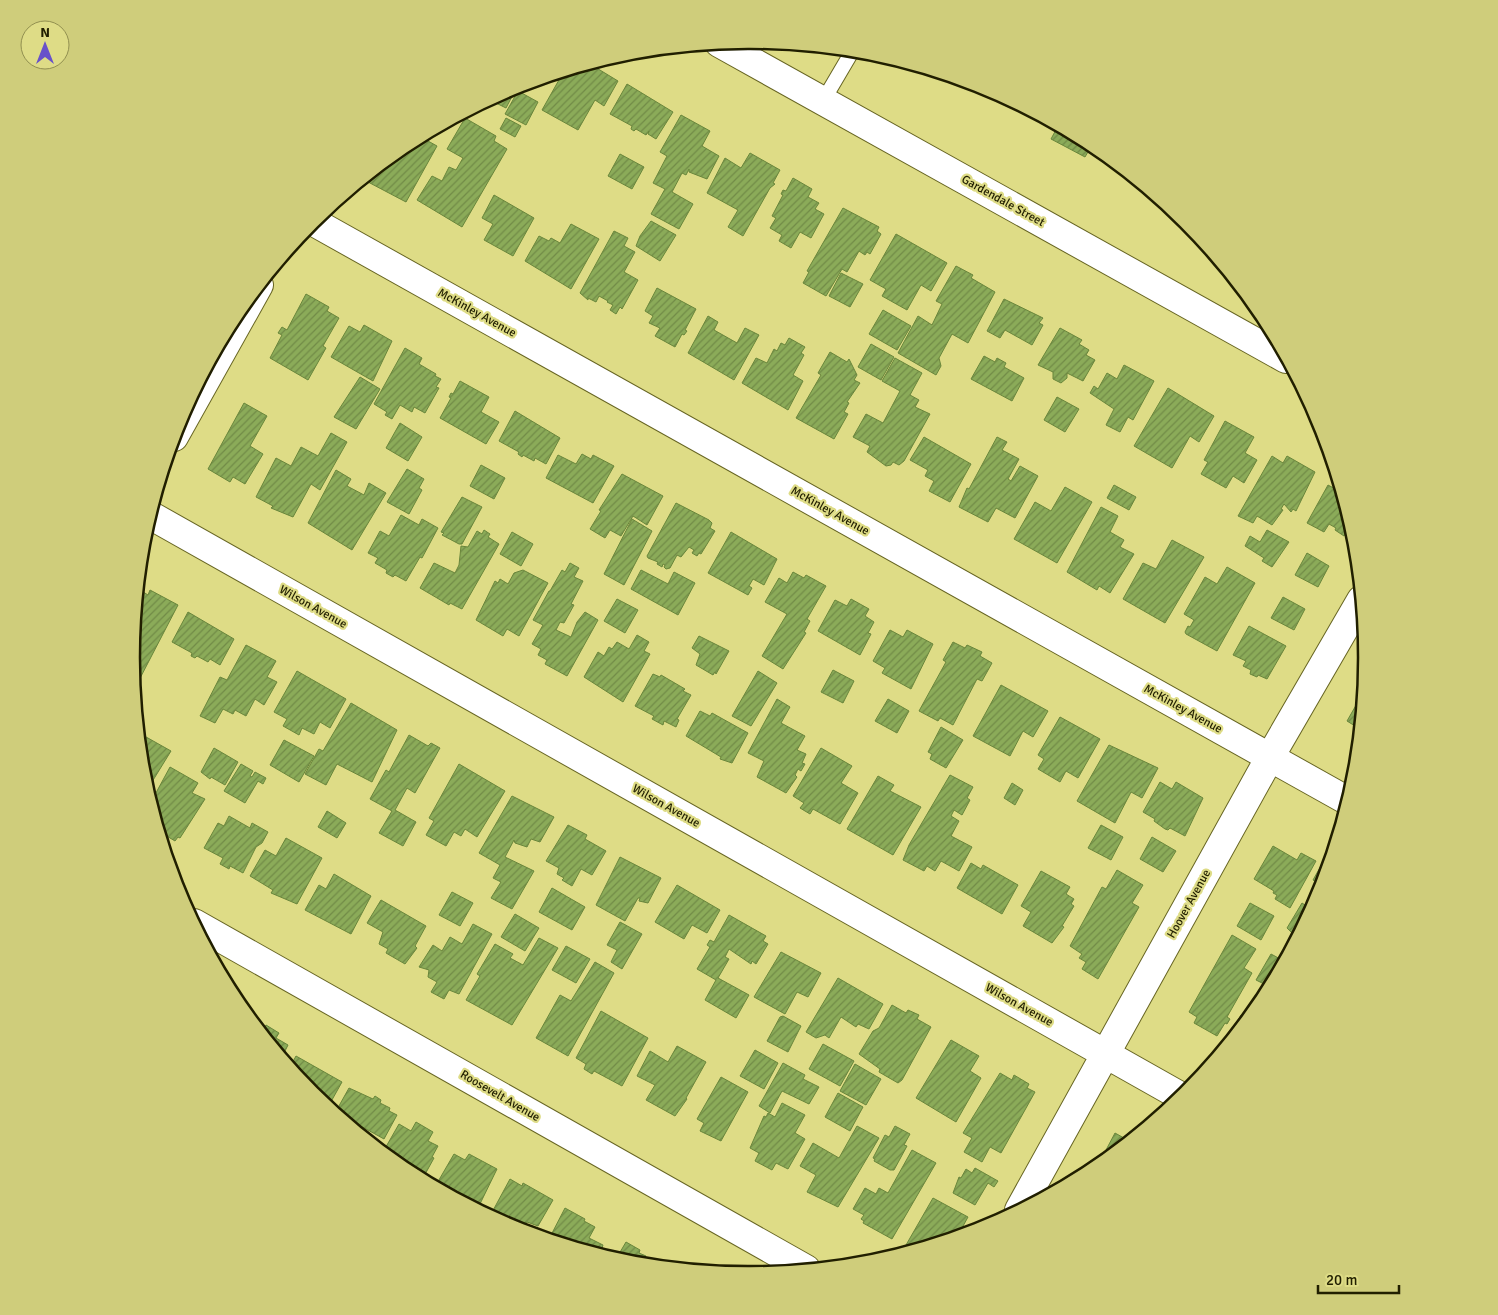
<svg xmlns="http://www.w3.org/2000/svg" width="1498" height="1315" viewBox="0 0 1498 1315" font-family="Signika,sans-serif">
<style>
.building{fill:url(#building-hatch);stroke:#69863b}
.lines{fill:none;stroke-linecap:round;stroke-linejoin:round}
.lane-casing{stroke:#676523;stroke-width:16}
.street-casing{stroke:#676523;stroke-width:30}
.secondary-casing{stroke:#676523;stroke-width:30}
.lane{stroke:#fff;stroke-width:14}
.street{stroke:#fff;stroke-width:28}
.secondary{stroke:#fff;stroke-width:28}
.labels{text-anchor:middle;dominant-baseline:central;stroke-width:4.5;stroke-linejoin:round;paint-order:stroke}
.street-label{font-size:12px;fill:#211f00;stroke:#dedc86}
.rim{fill:none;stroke:#211f00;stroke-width:2.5}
</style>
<defs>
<pattern id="building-hatch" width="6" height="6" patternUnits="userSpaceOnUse" patternTransform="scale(1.25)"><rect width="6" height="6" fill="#8bab59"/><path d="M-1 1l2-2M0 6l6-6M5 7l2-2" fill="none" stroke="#718b47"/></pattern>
</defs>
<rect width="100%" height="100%" fill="#dedc86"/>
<path class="building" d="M590 64 618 81 604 106 595 100 578 130 542 110 564 71Z
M627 84 673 112 656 139 648 134 649 131 646 135 636 129 634 131 631 129 632 126 610 114Z
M518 85 506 108 492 101 494 97Z
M518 91 538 102 526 125 505 114Z
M681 115 710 131 702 146 719 156 707 179 689 172V169L686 175 682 173 672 192 693 204 679 229 651 214 665 189 653 183 667 156 660 152Z
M465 118 496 136 494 141 507 149 462 227 417 200 432 176 442 181 449 167 456 170 463 158 447 149Z
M506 118 521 126 515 137 500 129Z
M1058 126 1092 144 1095 146 1092 145 1085 157 1051 139Z
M426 133 431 137 428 141 437 146 406 202 368 182 375 170 406 144Z
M750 153 780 170 773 183 775 184 770 188 743 236 728 227 738 210 707 193 725 158 741 168Z
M620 154 644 167 632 189 608 176Z
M793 178 812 189 808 197 819 203 815 209 824 214 811 238 800 232 791 248 779 241 782 235 770 228 776 218 772 216 783 195 781 194 783 190 786 191Z
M494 195 534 218 513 256 484 240 493 224 482 218Z
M843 208 879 227 877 231 881 234 870 254 867 252 865 255 859 251 847 272 842 269 826 296 803 283 809 272 807 271Z
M651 221 676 235 660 261 636 246 640 236Z
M571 224 599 239 571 289 525 261 539 236 549 241 551 238 560 243Z
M614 231 628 238 624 246 635 252 624 272 638 280 622 309 620 307 616 314 610 310 613 305 607 302 608 301 599 296 596 302 588 298V300L580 293Z
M896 234 947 263 931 291 921 285 907 310 882 296 886 289 870 280Z
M956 266 973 275 971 278 995 292 968 343 952 334 939 358 941 366 936 375 898 353 918 316 932 325 942 304 936 301Z
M841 273 863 284 850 307 829 296Z
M657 288 696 309 685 330 687 331 684 335 682 334 675 347 655 336 660 328 649 323 653 316 645 311Z
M306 294 329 307 327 311 339 318 323 346 326 348 308 380 270 358 282 335 278 333 282 327 287 330Z
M1004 299 1043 318 1039 323 1043 325 1032 345 1005 330 1000 338 987 331Z
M883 310 911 326 897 350 869 334Z
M708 316 718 322 714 330 737 343 745 328 759 335 734 380 688 353Z
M364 325 392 341 373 381 331 357 349 326 360 332Z
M1060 328 1082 340 1079 344 1089 350 1086 355 1095 360 1083 381 1067 373V378L1061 383 1053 379V372L1038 365Z
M789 338 805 347 801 353 804 355 793 375 803 381 788 410 742 383 756 358 767 363 774 349 777 351 781 343 785 345Z
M871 344 894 357 881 380 858 367Z
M405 348 422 358 419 364 436 374 435 376 441 379 436 387 439 388 425 413 414 407 412 412 400 405 392 419 385 415 387 412 374 404Z
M830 352 847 362 849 359 857 375 854 380 860 383 847 402 849 403 844 412 848 414 834 439 796 418 821 375 818 373Z
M984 356 995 362 997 358 1006 363 1004 367 1024 378 1012 401 971 379Z
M895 358 922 373 910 395 919 400 915 407 930 414 904 461 899 465 893 462 891 465 886 466 867 452 870 446 853 437 866 414 883 423 900 391 882 381Z
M1124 365 1154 381 1133 420 1128 417 1120 432 1106 425 1114 409 1090 393 1094 386 1098 389 1107 373 1117 379Z
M360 377 380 389 356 429 334 417Z
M460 381 489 397 481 412 499 422 486 444 440 418 451 398 449 397 451 393 453 394Z
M1168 388 1214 416 1199 442 1190 436 1172 468 1134 446Z
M1057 397 1079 409 1065 432 1044 420Z
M244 403 267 416 250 446 263 454 245 484 233 477 230 482 208 469Z
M515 411 560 438 546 464 535 458 534 461 523 455 522 457 518 454 519 452 499 441Z
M1225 421 1254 437 1245 453 1257 460 1244 483 1233 476 1226 488 1201 474 1208 462 1204 460Z
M400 423 422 437 408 461 386 448Z
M331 433 347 442 320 490 311 484 293 517 271 508 273 506 256 497 276 458 291 466 301 447 318 456Z
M924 437 971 464 950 502 929 491 934 481 925 476 928 470 910 460Z
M997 437 1007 442 1002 450 1019 459 1008 479 1011 481 1020 466 1038 476 1015 518 996 508 988 522 959 507 967 488 969 489Z
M582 454 591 459 593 455 614 466 593 503 546 478 558 455 576 464Z
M1272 456 1283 463 1287 456 1315 472 1296 511 1293 509 1291 512 1284 504 1281 509 1283 510 1272 525 1257 516 1253 523 1238 516Z
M481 465 505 478 494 499 470 486Z
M407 469 424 479 419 488 422 490 409 514 387 502Z
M336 470 351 479 347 486 364 495 369 483 386 493 352 550 308 523Z
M622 474 663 496 647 525 633 516 621 536 610 530 605 538 590 529 601 511 599 510Z
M1114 485 1136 497 1129 510 1107 498Z
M1328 485 1341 492 1352 528 1348 535 1345 534 1344 536 1335 530 1336 528 1329 524 1324 532 1307 523Z
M1065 487 1092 502 1057 563 1014 539 1035 502 1051 511Z
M462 497 482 507 462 544H459L442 535 444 533 441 532Z
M676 503 709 520 712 523 710 528 715 531 701 554 699 553 697 556 692 553 694 550 689 547 681 557 677 555 670 568 666 569 664 567 665 565 663 564 662 567 657 564 658 562 648 558 647 556Z
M1101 507 1118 516 1110 532 1124 540 1120 547 1134 554 1110 593 1099 586 1097 590 1067 572Z
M401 515 419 525 422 519 438 528 422 558 420 557 406 581 395 575 393 577 386 573 387 570 375 563 378 558 368 553 380 531 389 536Z
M632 519 652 531 624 585 604 574Z
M484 530 490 534 488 537 499 544 462 609 450 603 449 605 420 588 434 563 455 573 459 565 461 546 468 547 477 531 482 534Z
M1267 530 1289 542 1272 567 1262 561 1264 558 1245 546 1250 536 1260 542Z
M512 532 533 544 521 566 500 554Z
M731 532 777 559 764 585 753 579 749 586 752 588 748 595 708 573Z
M1172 540 1204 557 1165 623 1123 599 1143 563 1156 569Z
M1307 553 1329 566 1318 587 1295 575Z
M570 563 579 568 574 577 583 581 571 604 574 605 564 623 560 622 556 630 571 637 577 622 585 612 598 620 567 676 545 664 547 660 538 655 541 649 532 644 543 625 533 620 549 591H550L562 570 565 572Z
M1227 567 1255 583 1217 651 1186 634 1185 632 1188 626 1190 627 1194 620 1184 614 1205 577 1217 584Z
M523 570 548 583 519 636 507 629 503 636 476 620 495 581 498 583 500 579 508 584 514 573Z
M641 570 668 584 674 572 695 583 678 615 631 589Z
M793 572 804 578 806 575 826 586 807 619 810 621 804 632 806 633 783 669 762 656 787 614 765 602 779 578 787 583Z
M140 590 148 595 150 590 178 605 137 684 134 682 132 657 138 594Z
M1283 597 1305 609 1294 630 1271 618Z
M617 599 638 610 625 633 604 621Z
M851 599 869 609 865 616 874 622 868 633 871 634 860 655 818 631 835 600 847 606Z
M188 612 234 639 220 665 210 659 208 662 197 656 195 658 191 656 192 653 172 642Z
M1249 626 1286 646 1267 679 1258 675 1257 677 1250 674 1251 670 1243 666 1246 661 1233 655Z
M890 630 903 637 907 630 933 644 911 689 882 673 885 668 873 661Z
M637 635 649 642 644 651 650 654 623 702 584 677 598 652 604 656 609 647 612 649 617 642 629 649Z
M699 636 729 651 716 674 715 672 713 675 696 665 700 654 692 648Z
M953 642 965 648 967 645 982 652 980 656 992 663 982 681 977 679 953 725 940 718 938 721 919 711 946 662 943 660Z
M246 645 276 661 267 677 277 682 264 705 255 699 246 716 235 710 233 714 223 709 215 723 200 716 220 677 227 680Z
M833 670 854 681 843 703 821 692Z
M297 671 346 699 330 728 320 722 314 734 302 728 299 735 283 726 287 719 274 712Z
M758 671 777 683 751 726 732 716Z
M653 674 660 677 661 675 685 689 683 691 691 695 677 719 679 720 676 727 664 721 663 725 652 719 654 716 635 706Z
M1001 685 1048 711 1033 737 1023 731 1010 756 973 736Z
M1363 693 1359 732 1354 729 1355 726 1347 721Z
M777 699 790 707 781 723 805 736 797 750 806 754 802 763 805 764 801 771 798 769 795 775 797 777 786 793 757 777 764 761 748 753Z
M888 699 909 711 897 733 875 721Z
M351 703 397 730 372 782 337 764 326 785 305 774 319 749 323 751Z
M700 711 710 716 712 713 748 733 732 763 720 759 721 757 686 736Z
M1060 717 1100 739 1078 778 1066 771 1060 782 1038 769 1044 759 1038 755Z
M941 727 963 740 946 768 930 759 932 754 928 752Z
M139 733 171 751 147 790 143 778Z
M409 735 428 746 431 743 440 748 415 793 407 788 395 810 416 822 403 846 379 833 392 811 370 799 386 770 389 772Z
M284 740 314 756 299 782 270 765Z
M1109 745 1158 768 1142 798 1131 792 1115 823 1077 801Z
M214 748 238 762 225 785 211 777 210 779 201 772Z
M821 748 852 766 841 783 858 793 840 824 813 809 810 814 800 808 804 803 793 796Z
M241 764 253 771 250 776 252 777 255 772 266 778 263 784 258 781 245 803 224 791Z
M459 764 505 791 477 837 465 829 461 836 454 832 446 846 426 835 434 821 429 818Z
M170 767 198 783 192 793 205 799 180 838 178 837 175 841 160 832 151 802Z
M950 775 973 787 967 798 970 800 962 815 954 810 951 816 959 821 951 836 972 847 959 871 941 861 935 871 927 866 924 871 903 860 909 845Z
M878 776 894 785 890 791 921 807 893 855 847 829Z
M1160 782 1172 789 1176 782 1203 798 1185 836 1170 828 1168 830 1165 829 1154 821 1155 819 1143 812Z
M1012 783 1023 790 1015 805 1004 798Z
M512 796 554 817 540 842 531 839 527 847 515 843 514 840 505 857 534 871 512 909 491 898 501 882 493 878 500 865 479 853Z
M327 811 346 823 337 838 318 827Z
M229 816 250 828 252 823 268 832 262 843 256 847 243 873 230 866 229 869 220 864 223 858 204 848 218 823 224 826Z
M568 825 587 835 585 839 606 851 592 875 581 869 572 886 562 880 564 878 557 874 559 868 546 861Z
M1101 825 1123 837 1111 860 1088 848Z
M1152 837 1176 851 1163 872 1140 859Z
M286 838 322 858 297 904 271 893 273 890 250 876 265 850 276 856Z
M1273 846 1297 860 1301 853 1316 861 1290 908 1275 899 1277 895 1273 893 1274 891 1254 879Z
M620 857 661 878 648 903 639 901 640 898H638L625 921 596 905Z
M971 863 981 869 983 865 1018 885 1002 914 957 888Z
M1322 864 1328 867 1319 894 1296 937 1287 928 1302 903 1308 907 1321 885 1313 880Z
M1117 870 1143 885 1132 903 1139 907 1098 979 1082 969 1086 962 1079 958 1082 954 1070 946 1102 887 1106 889Z
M1041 871 1070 887 1066 894 1074 899 1071 904 1074 906 1062 926 1064 927 1052 943 1023 926 1031 912 1021 906Z
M334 874 371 896 351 934 305 910 319 885 326 889Z
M677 885 720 910 707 933 692 925 684 939 655 922Z
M552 888 585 907 572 930 539 912Z
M452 892 473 903 460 926 439 915Z
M381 900 426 926 415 946 417 948 405 964 386 953 388 949 379 944 383 932 367 923Z
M1250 903 1274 916 1261 940 1237 926Z
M515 914 539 928 525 951 501 937Z
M729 915 766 936 763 941 768 944 756 964 752 961 751 964 729 949 725 957 729 959 718 978 749 995 736 1018 705 1000 716 980 697 969 710 947 707 945 710 940 714 942Z
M620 922 642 934 622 969 611 962 617 950 607 945Z
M473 924 492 934 459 994 449 990 444 999 431 992 437 982 428 977 429 970 419 967 433 945 442 951 450 937 462 944Z
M1232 935 1256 949 1244 968 1252 973 1227 1017 1230 1019 1227 1024 1225 1023 1217 1036 1194 1023 1197 1017 1189 1012Z
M539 938 558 948 512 1025 466 1000 480 976 477 974 495 944 513 954 510 958 523 965Z
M566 946 590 959 576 983 552 970Z
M781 952 821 973 808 997 797 992 785 1014 754 997Z
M1271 954 1284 961 1270 987 1256 980Z
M595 962 614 973 568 1056 536 1038 560 995 571 1001Z
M838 978 883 1004 869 1029 858 1024 856 1027 841 1017 829 1038 825 1035 816 1038 806 1032Z
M892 1005 906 1013 908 1010 919 1015 917 1019 931 1027 902 1080 898 1083 879 1072 880 1069 859 1054 873 1031 879 1028Z
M601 1011 648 1038 622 1086 594 1071 592 1074 584 1069 586 1064 576 1058Z
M1241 1015 1248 1019 1229 1042 1226 1040Z
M783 1016 801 1026 788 1052 767 1041 780 1017Z
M266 1025 279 1033 276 1038 288 1045 282 1057 258 1028 263 1031Z
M951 1040 979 1056 970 1071 981 1078 956 1122 916 1098Z
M823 1044 854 1061 840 1086 809 1069Z
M677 1046 706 1062 686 1098 687 1099 675 1116 646 1100 655 1085 637 1076 650 1051 668 1062Z
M755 1050 778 1063 764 1089 740 1076Z
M296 1056 342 1082 328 1107 312 1094 290 1067Z
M783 1063 805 1075 803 1079 819 1087 809 1104 782 1091 770 1113 759 1106Z
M855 1064 881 1079 866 1105 840 1091Z
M1000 1073 1012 1080 1014 1075 1029 1084 1027 1088 1035 1092 1001 1153 990 1147 982 1162 964 1152 972 1138 963 1133Z
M721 1077 748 1092 721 1141 700 1131 704 1123 697 1119Z
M349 1088 373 1099 375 1096 381 1100 380 1103 390 1108 389 1111 397 1115 384 1139 350 1120 348 1123 335 1113Z
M838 1093 863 1107 850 1131 825 1117Z
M782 1103 805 1115 795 1133 805 1139 788 1169 776 1163 772 1170 755 1161 759 1153 750 1148 764 1116 766 1117 768 1113 775 1117Z
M416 1122 433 1132 428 1141 438 1146 432 1157 434 1158 423 1178 406 1171 383 1152 399 1124 411 1131Z
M857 1126 879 1138 838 1207 807 1192 816 1175 800 1166 813 1143 839 1158Z
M895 1126 910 1134 904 1145 907 1146 894 1170H890L874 1161 875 1159 873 1158 885 1135 889 1137Z
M1115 1133 1124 1138 1126 1135 1132 1138 1097 1167Z
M912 1150 936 1163 892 1239 863 1223 864 1221 861 1219 864 1215 853 1209 865 1188 876 1194 879 1188 888 1193Z
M454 1154 465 1160 469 1154 497 1169 478 1208 437 1188 436 1185Z
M975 1168 998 1181 994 1187 988 1183 975 1205 953 1193 959 1177 961 1178 966 1169 972 1173Z
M510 1179 522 1186 523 1183 553 1200 538 1226 527 1222 522 1231 490 1216Z
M933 1198 968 1217 957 1237 914 1250 906 1245Z
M565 1208 585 1219 584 1221 595 1227 589 1238 603 1245 600 1254 549 1239Z
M626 1242 640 1250 639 1253 646 1256 644 1259 655 1266 616 1259Z"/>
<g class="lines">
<g class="lane-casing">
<path id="lane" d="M823 101 853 50"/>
</g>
<g class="street-casing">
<path id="street" d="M312 221 1348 801
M174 437 259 285
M150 515 1182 1097
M194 923 806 1269
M1019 1210 1270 757 1361 600"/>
</g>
<g class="secondary-casing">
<path id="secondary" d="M719 43 1286 359"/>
</g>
<use href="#lane" class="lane"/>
<use href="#street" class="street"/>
<use href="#secondary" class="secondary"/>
</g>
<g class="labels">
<g class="street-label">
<text transform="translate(1003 201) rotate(29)">Gardendale Street</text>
<text transform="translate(477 313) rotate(29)">McKinley Avenue</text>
<text transform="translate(830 511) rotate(29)">McKinley Avenue</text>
<text transform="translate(313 607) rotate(29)">Wilson Avenue</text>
<text transform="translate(1183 709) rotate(29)">McKinley Avenue</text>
<text transform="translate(666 806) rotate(29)">Wilson Avenue</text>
<text transform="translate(1189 904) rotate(-61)">Hoover Avenue</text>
<text transform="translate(1019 1005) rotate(29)">Wilson Avenue</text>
<text transform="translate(500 1096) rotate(30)">Roosevelt Avenue</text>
</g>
</g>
<path d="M0 0H1498V1315H0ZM748 49H750A608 608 0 0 1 1358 657V658A608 608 0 0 1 750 1266H748A608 608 0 0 1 140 658V657A608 608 0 0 1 748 49Z" fill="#cfcd7b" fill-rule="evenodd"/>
<path class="rim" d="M748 49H750A608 608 0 0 1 1358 657V658A608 608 0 0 1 750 1266H748A608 608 0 0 1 140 658V657A608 608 0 0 1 748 49Z"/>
<g transform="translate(45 45)"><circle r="24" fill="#dedc86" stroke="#929050"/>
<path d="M0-4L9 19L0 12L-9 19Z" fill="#6851ca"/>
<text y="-8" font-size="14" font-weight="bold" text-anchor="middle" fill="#211f00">N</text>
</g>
<path d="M1318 1285v8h81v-8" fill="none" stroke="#211f00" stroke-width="2.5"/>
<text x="1326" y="1285" font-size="15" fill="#211f00" stroke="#dedc86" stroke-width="4" paint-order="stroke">20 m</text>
</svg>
